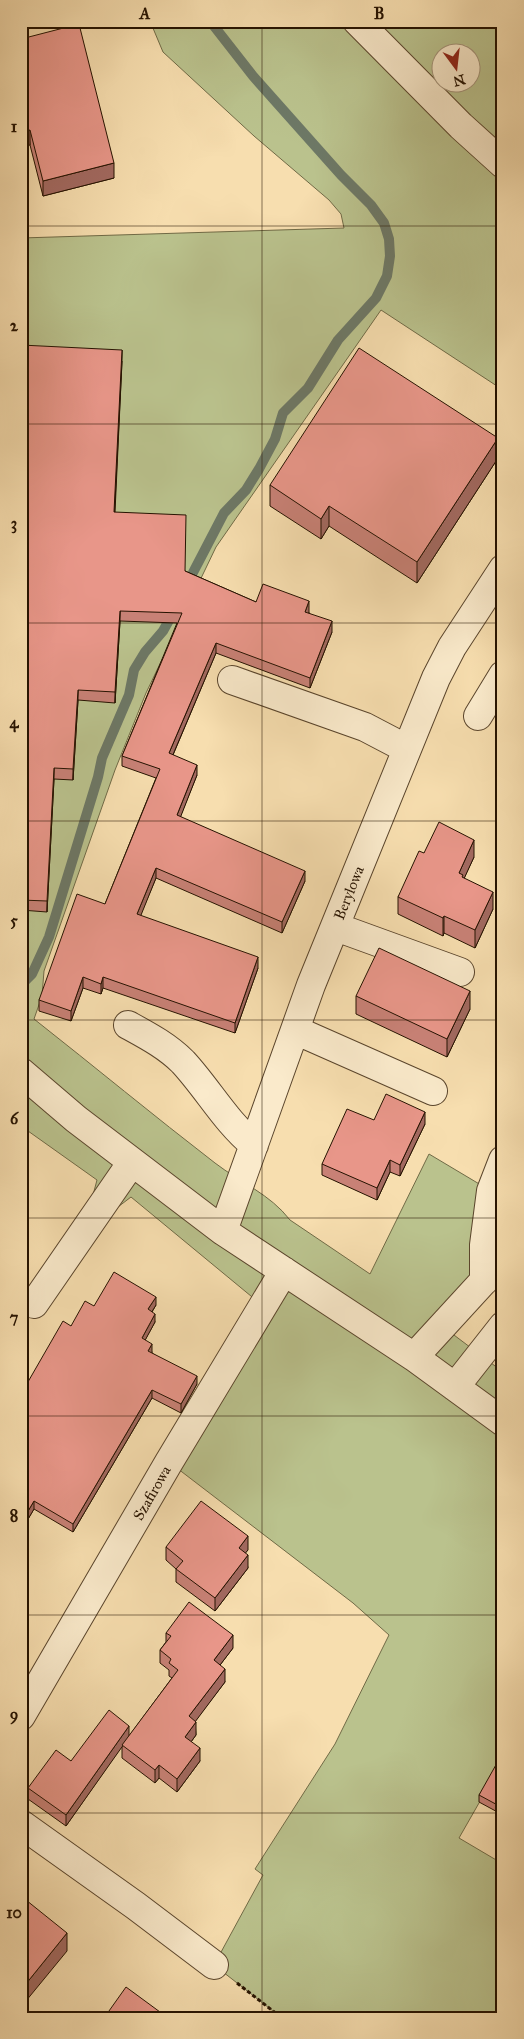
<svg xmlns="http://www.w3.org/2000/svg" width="524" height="2039" viewBox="0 0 524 2039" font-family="'IM FELL Great Primer',serif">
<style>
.green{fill:#bac28d;stroke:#706a46;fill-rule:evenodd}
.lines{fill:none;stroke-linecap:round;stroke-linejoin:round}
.stream{stroke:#6d7866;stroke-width:10}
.minor-casing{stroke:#5a452c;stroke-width:30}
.path{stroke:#251200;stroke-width:3;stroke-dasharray:4 2.5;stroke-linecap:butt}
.minor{stroke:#faeacb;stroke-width:28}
.wall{fill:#c88176;stroke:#251200}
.shaded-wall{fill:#a26960;stroke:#251200}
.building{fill:#e89689;stroke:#251200}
.grid{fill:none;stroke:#251200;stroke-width:1;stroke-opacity:0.55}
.labels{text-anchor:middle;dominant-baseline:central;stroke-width:4.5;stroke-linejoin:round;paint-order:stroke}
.street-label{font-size:15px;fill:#251200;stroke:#faeacb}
.neatline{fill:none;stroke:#251200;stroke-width:2}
.grid-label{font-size:16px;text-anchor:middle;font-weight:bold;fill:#251200}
</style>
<rect width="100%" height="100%" fill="#f7deaf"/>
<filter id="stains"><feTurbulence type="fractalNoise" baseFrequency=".004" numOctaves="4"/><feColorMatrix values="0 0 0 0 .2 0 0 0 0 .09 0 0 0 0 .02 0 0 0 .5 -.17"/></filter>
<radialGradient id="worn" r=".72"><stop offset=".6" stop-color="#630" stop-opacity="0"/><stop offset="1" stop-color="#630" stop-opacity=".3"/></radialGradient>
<path class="green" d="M150 21H503V390L381 310 216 547 146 693 115 770 44 971 42 996 34 1019C95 1067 154 1116 215 1163 241 1183 270 1194 290 1220L370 1274 429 1154 491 1191 503 1207V1260L442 1326 503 1372V1761L459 1838 503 1864V2015L501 2018H282L214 1965 263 1875 255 1869 335 1744 389 1635 353 1603 169 1462 263 1306 131 1197 114 1210 93 1195 97 1180 21 1126V238L344 228 341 214 329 200 254 136 163 52ZM442 52H472V82H442Z"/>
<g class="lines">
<path class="stream" d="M186 586 224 513 246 490 259 469 275 439 283 413 308 388 338 340 376 298 387 276 390 256 389 239 384 223 371 205 341 175 253 76 210 21
M21 985 32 974 49 937 98 777 102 758 129 695 134 670 145 652 163 631 173 613"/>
<g class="minor-casing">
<path id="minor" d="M357 21 461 126 503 164
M232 680 365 727 407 749
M478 716 503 675
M336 927 460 972
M128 1025C148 1036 167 1046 183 1062 208 1089 225 1121 254 1145
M295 1030 433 1091
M21 1072 76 1119 223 1231 414 1357 503 1422
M223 1231 311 985 436 678 452 647 503 569
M484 1281V1245L491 1191 503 1160
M34 1304 132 1162
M414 1357 503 1260
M455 1387 503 1326
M21 1716 169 1462 284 1271
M21 1824 136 1906 214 1965"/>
</g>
<path class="path" d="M237 1983 282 2018"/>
<use href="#minor" class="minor"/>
</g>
<path class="wall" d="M21 39 114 178 43 196 30 145Z
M21 345 122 361 115 512 185 571 256 602 309 612V613L332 632 310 688 216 653 173 755 197 775 180 817 305 881 282 933 156 878 140 916 258 968 235 1033 103 988 101 994 83 988 71 1021 39 1011V1000L105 904 156 778 122 766V756L177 623 120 621 115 703 78 700 73 780 54 779 47 912 21 910Z
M498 458 417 583 329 526 321 539 270 506V485Z
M424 853 474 857 464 878 493 909 475 948 444 933 443 936 398 914V897Z
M356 996 470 1009 447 1057 356 1014Z
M374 1120 425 1124 400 1176 390 1172 377 1200 322 1175V1164Z
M156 1305 152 1312 155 1322 145 1340 152 1352V1353L197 1384 181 1413 152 1398 73 1532 34 1509 21 1531V1394L71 1326 94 1306Z
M166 1547 248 1550 245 1553 248 1568 215 1611 176 1582V1569L166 1560Z
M166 1633 233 1648 220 1665 225 1682 195 1721 196 1735 191 1742 200 1761 177 1792 159 1778 155 1783 122 1758V1746L66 1826 28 1799V1788L71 1761 129 1736 172 1678 169 1676V1670L160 1663V1650L166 1642Z
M503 1767V1815L479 1802V1795Z
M503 1822V1832H501V1824Z"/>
<path class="shaded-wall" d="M30 130V145L21 147V132Z
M114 163V178L43 196V181Z
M122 350V361L114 523V512Z
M498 438V458L417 583V562Z
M329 506V526L321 539V519Z
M309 601V612L305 622V612Z
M120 611V621L115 703V692Z
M332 621V632L310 688V678Z
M216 643V653L169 764V753Z
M78 690V700L73 780V769Z
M197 765V775L177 826V815Z
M54 768V779L47 912V901Z
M474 840V857L463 881 459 873Z
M156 868V878L137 925V914Z
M305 871V881L282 933V922Z
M493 892V909L475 948V930Z
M444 916V933L443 936V918Z
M258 957V968L235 1033V1023Z
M83 977V988L71 1021V1011Z
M103 977V988L101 994V984Z
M470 991V1009L447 1057V1039Z
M425 1112V1124L400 1176V1165Z
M390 1160V1172L377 1200V1188Z
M156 1297V1305L148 1318V1309Z
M155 1314V1322L142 1346V1338Z
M152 1344V1352L148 1359V1351Z
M197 1376V1384L181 1413V1404Z
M152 1390V1398L73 1532V1524Z
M34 1501V1509L21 1531V1523Z
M248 1536V1550L239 1561V1548Z
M248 1555V1568L215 1611V1598Z
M233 1635V1648L214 1673V1660Z
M225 1669V1682L189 1730V1716Z
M196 1722V1735L185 1750V1737Z
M129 1726V1737L66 1826V1815Z
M200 1748V1761L177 1792V1779Z
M159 1765V1778L155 1783V1770Z
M67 1933V1951L21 2007V1990Z
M160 2012V2018H156Z"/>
<path class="building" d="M79 24 114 163 43 181 30 130 21 132V39Z
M21 345 122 350 114 512 186 515 185 571 256 602 263 584 309 601 305 612 332 621 310 678 216 643 169 753 197 765 177 815 305 871 282 922 156 868 137 914 258 957 235 1023 103 977 101 984 83 977 71 1011 39 1000 77 894 105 904 160 769 122 756 182 613 120 611 115 692 78 690 73 769 54 768 47 901 21 900Z
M359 348 498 438 417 562 329 506 321 519 270 485Z
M439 822 474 840 459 873 463 875 462 877 493 892 475 930 444 916 443 918 398 897 419 851 424 853Z
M379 948 470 991 447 1039 356 996Z
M386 1094 425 1112 400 1165 390 1160 377 1188 322 1164 347 1109 374 1120Z
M114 1272 156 1297 148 1309 155 1314 142 1338 152 1344 148 1351 197 1376 181 1404 152 1390 73 1524 34 1501 21 1523V1394L63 1321 71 1326 85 1301 94 1306Z
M201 1501 248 1536 239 1548 248 1555 215 1598 176 1569 183 1561 166 1547Z
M189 1602 233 1635 214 1660 225 1669 189 1716 196 1722 185 1737 200 1748 177 1779 159 1765 155 1770 122 1745 178 1670 169 1663 171 1659 160 1650 171 1636 166 1633Z
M109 1710 129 1726 66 1815 28 1788 56 1750 71 1761Z
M497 1763 503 1767V1808L479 1795Z
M21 1896 67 1933 21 1990Z
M126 1987 160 2012 156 2018H104Z"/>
<path class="grid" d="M262 21V2018M21 226H503M21 424H503M21 623H503M21 821H503M21 1020H503M21 1218H503M21 1416H503M21 1615H503M21 1813H503"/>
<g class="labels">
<g class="street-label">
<text transform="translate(349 893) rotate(-68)">Berylowa</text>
<text transform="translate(152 1493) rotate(-60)">Szafirowa</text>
</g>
</g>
<rect width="524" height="2039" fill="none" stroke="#f7deaf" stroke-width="55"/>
<g transform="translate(456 68) rotate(165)"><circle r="24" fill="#faeacb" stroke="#a5947a"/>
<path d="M0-4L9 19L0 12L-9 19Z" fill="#8f2418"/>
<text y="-8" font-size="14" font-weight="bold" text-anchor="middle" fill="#251200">N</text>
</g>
<rect x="28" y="28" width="468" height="1984" class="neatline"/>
<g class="grid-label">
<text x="145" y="19">A</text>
<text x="379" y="19">B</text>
<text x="14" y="132">1</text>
<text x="14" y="331">2</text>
<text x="14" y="529">3</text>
<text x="14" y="728">4</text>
<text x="14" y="926">5</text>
<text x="14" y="1124">6</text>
<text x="14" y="1323">7</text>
<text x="14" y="1521">8</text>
<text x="14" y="1720">9</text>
<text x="14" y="1918">10</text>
</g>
<rect width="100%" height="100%" filter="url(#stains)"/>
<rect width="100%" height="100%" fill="url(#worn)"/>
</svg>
